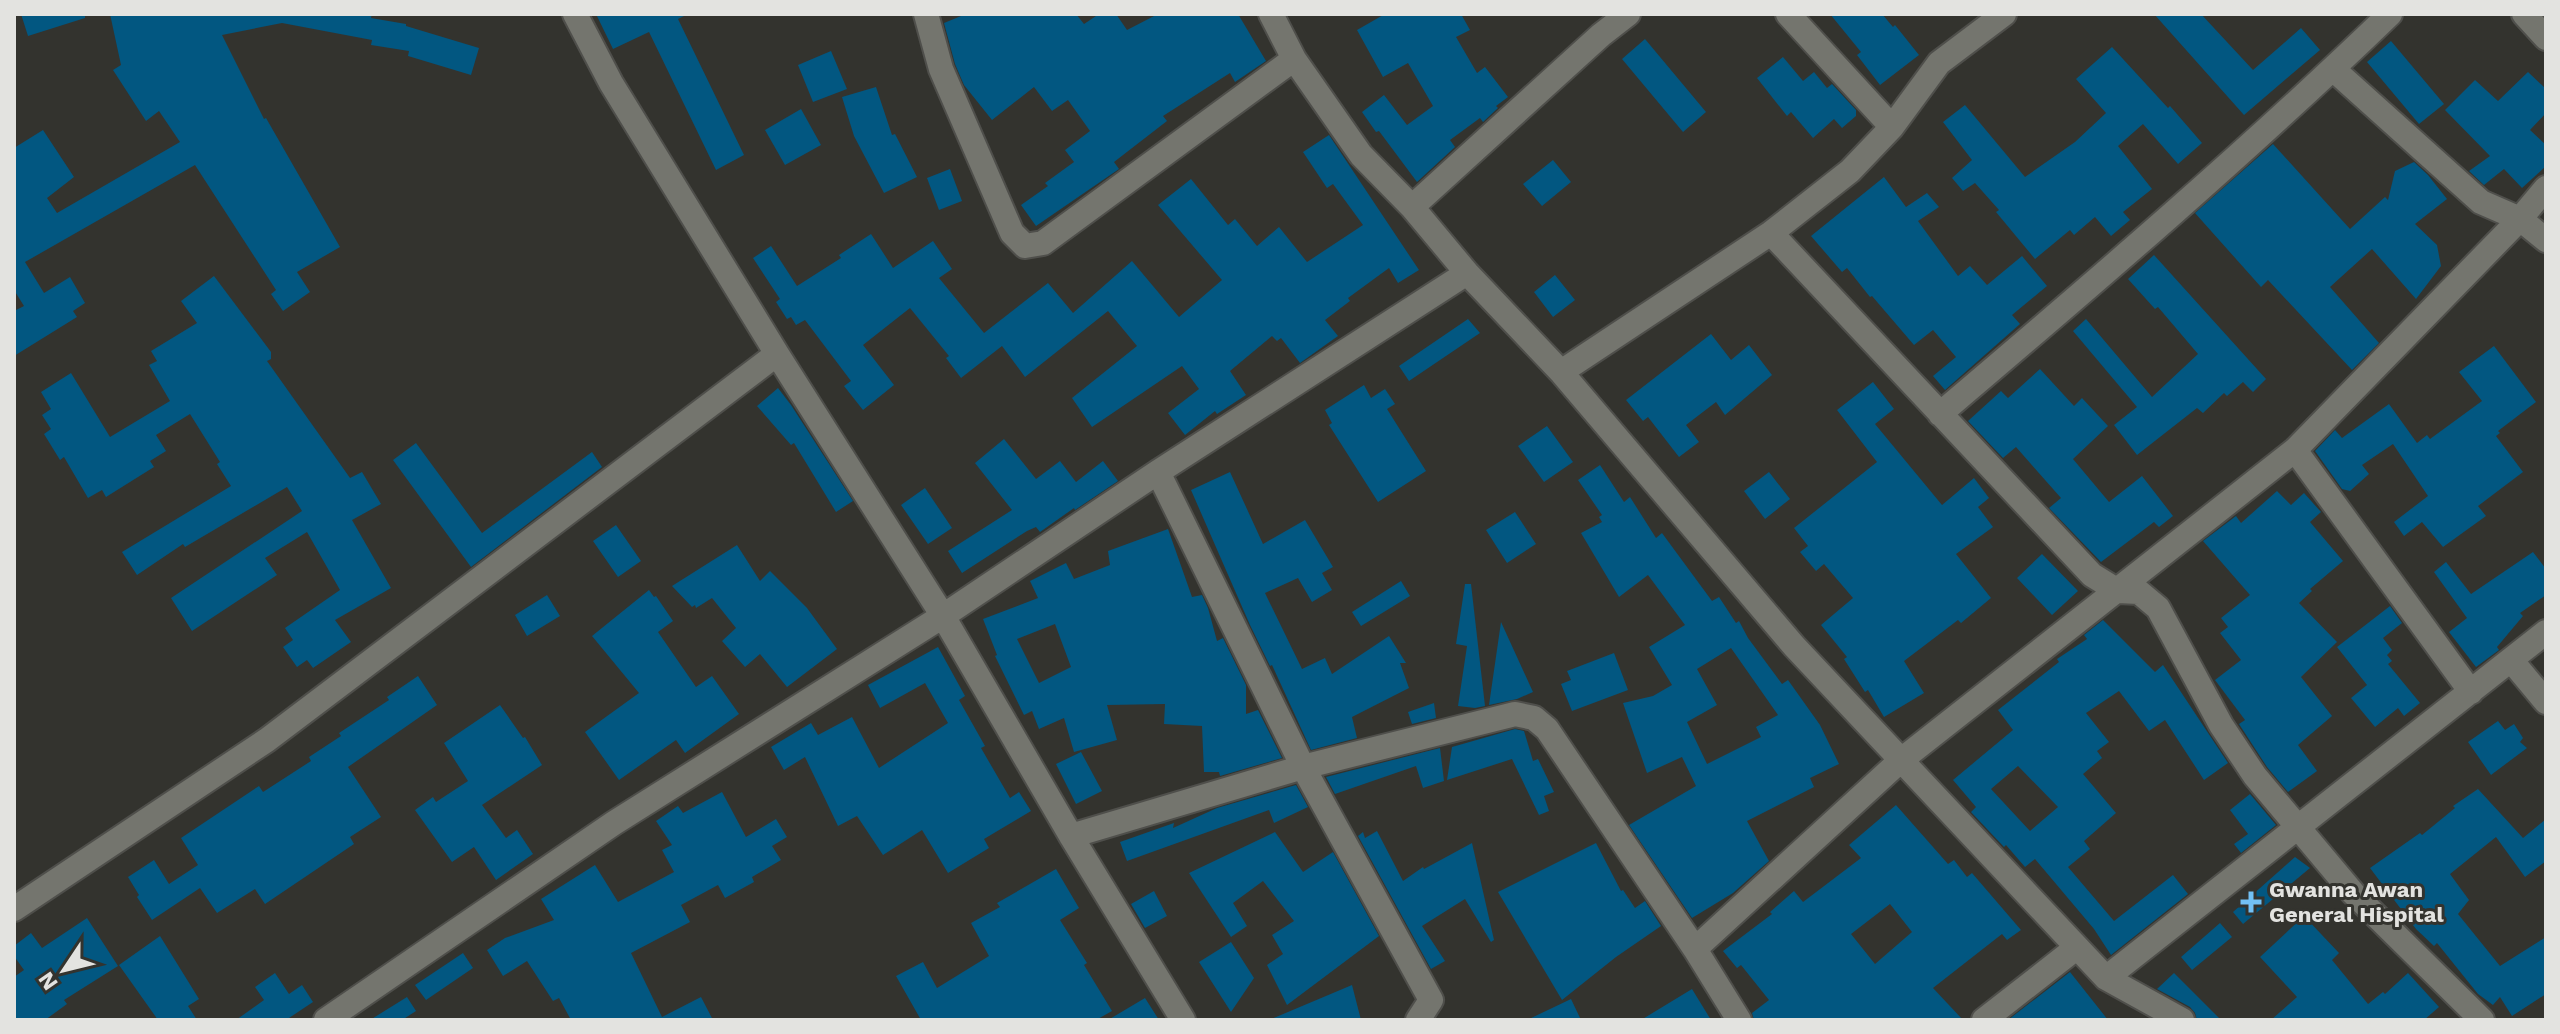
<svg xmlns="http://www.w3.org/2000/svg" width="2560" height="1034" viewBox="0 0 2560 1034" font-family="'Work Sans',sans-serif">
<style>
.building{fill:#025781;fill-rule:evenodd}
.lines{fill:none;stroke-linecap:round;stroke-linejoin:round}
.minor-casing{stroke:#4f4f4b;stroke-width:28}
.minor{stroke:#74756e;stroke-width:24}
.poi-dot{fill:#72c1f5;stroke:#33332e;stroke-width:3}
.labels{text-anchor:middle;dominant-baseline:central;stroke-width:6;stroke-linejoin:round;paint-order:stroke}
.poi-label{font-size:22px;font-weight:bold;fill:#e3e3e0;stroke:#33332e;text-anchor:start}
</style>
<rect width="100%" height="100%" fill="#33332e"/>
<path class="building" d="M21 14H85V18L28 36Z
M110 14H372L371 18 406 24V26L479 48 471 75 408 56 409 51 371 45 372 40 282 23 222 35 264 119 266 118 340 247 297 272 310 292 283 311 271 294 276 290 195 165 25 262 44 293 70 277 85 303 73 311 77 317 14 356V311L24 306 14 290V148L43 130 74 177 47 198 57 213 180 142 159 111 146 121 113 70 121 65Z
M596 14H688L678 19 744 155 716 170 649 32 613 49Z
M966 14H1076L1084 24 1099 14H1116L1127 30 1158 14H1238L1266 61 1235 82 1230 73 1163 116 1167 121 1114 162 1119 169 1036 226 1021 205 1048 186 1045 183 1074 162 1065 150 1090 131 1068 100 1052 111 1034 87 992 120 964 85 955 64 944 23Z
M1385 14H1461L1470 30 1456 37 1477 73 1485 67 1508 97 1496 106 1498 108 1483 122 1480 118 1450 140 1455 147 1417 182 1379 131 1376 132 1362 112 1384 95 1407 125 1433 106 1408 63 1383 77 1357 30Z
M1830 14H1882L1893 27 1895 25 1919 55 1880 85 1857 55 1861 52Z
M2154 14H2201L2253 70 2301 28 2320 50 2244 115Z
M1645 39 1706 112 1683 132 1622 59Z
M2391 41 2444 104 2419 124 2367 62Z
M2112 47 2168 108 2170 106 2202 143 2178 164 2143 124 2118 146 2152 189 2123 212 2130 220 2111 236 2095 217 2074 235 2070 230 2035 259 1996 212 1999 210 1975 183 1963 191 1952 178 1972 160 1943 122 1965 105 2025 177 2075 142 2106 113 2076 79Z
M831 51 847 89 813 102 798 65Z
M1783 57 1803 81 1814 72 1827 88 1832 84 1856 110V116L1842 128 1834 119 1813 138 1791 112 1787 116 1757 78Z
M2528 72 2546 89V113L2530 130 2546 145V166L2522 188 2504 169 2484 185 2469 171 2490 156 2445 110 2475 80 2498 101Z
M876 87 892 135 895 134 917 177 884 193 854 136 842 97Z
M801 109 821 145 785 165 765 130Z
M1329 135 1419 270 1398 283 1389 268 1348 298 1350 301 1325 320 1338 336 1300 363 1281 338 1277 341 1272 336 1230 371 1246 395 1217 414 1215 411 1185 435 1168 413 1199 389 1182 366 1092 427 1072 398 1137 346 1108 311 1025 377 1002 346 961 378 946 358 949 356 910 308 863 345 894 385 863 410 844 386 851 381 805 320 796 325 791 317 787 319 776 302 780 299 753 258 771 246 797 286 841 258 839 255 871 234 893 268 933 241 952 269 939 278 984 333 1048 283 1073 313 1132 261 1179 317 1222 280 1158 205 1191 179 1228 225 1235 219 1257 246 1279 227 1307 262 1363 225 1333 184 1327 188 1303 152Z
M2273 144 2350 229 2385 197 2388 200 2395 171 2414 162 2428 175 2447 199 2415 224 2437 245 2441 266 2416 299 2372 249 2330 287 2379 343 2352 370 2268 280 2261 287 2195 213Z
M1553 160 1571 182 1542 206 1523 184Z
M950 169 962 201 939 210 927 178Z
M1884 177 1906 207 1927 193 1939 207 1918 221 1958 276 1970 266 1987 285 2022 256 2047 286 2012 315 2020 324 1945 390 1933 376 1956 357 1933 330 1914 345 1872 296 1870 297 1847 268 1842 272 1811 236Z
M2154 255 2266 379 2253 392 2243 382 2227 396 2224 393 2203 413 2197 408 2137 455 2114 425 2137 407 2073 331 2086 319 2152 397 2198 354 2158 307 2155 309 2128 279Z
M1555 275 1575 300 1553 317 1534 292Z
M214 276 271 352V359L267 361 350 478 362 472 381 504 352 520 391 588 335 620 351 642 313 668 307 660 297 667 283 647 293 640 285 628 340 590 307 532 265 558 277 575 192 631 171 598 302 511 287 487 185 547 183 544 137 575 122 552 231 486 217 464 220 462 190 414 156 435 166 451 150 461 154 467 106 497 102 490 88 498 64 457 60 460 44 434 51 429 42 415 51 409 41 392 71 373 110 437 170 401 149 365 157 361 151 351 197 323 181 301Z
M1468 319 1480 333 1409 381 1399 366Z
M1711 334 1731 360 1749 345 1772 375 1725 415 1716 402 1686 425 1699 442 1679 457 1648 417 1643 421 1626 400Z
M2494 346 2536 402 2498 431 2500 433 2496 436 2523 472 2478 506 2486 516 2443 547 2422 522 2404 536 2394 522 2428 496 2393 444 2362 465 2369 474 2350 491 2342 489 2315 451 2335 430 2342 438 2389 404 2417 443 2427 435 2430 439 2482 401 2459 372Z
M2040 369 2074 406 2082 398 2108 426 2073 459 2109 502 2142 476 2173 516 2159 527 2154 522 2101 562 2049 508 2061 498 2016 447 2003 458 1968 421 2001 391 2008 398Z
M1873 382 1894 409 1875 424 1942 505 1974 478 1989 498 1978 507 1993 527 1956 554 1991 598 1961 623 1958 620 1904 661 1924 693 1884 717 1868 690 1865 692 1844 659 1847 657 1821 625 1853 598 1824 564 1816 571 1800 552 1808 546 1794 528 1877 462 1837 410Z
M1364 385 1371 398 1385 389 1395 404 1387 409 1426 471 1378 502 1329 425 1332 423 1325 410Z
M778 388 791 405 853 501 836 512 794 443 791 445 757 406Z
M1547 426 1573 462 1544 482 1518 446Z
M1004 439 1036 479 1060 461 1076 482 1103 461 1118 481 1075 510 1074 508 1040 532 1036 527 1027 531 962 573 948 551 1012 510 975 463Z
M416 443 482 533 592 452 602 467 471 567 393 460Z
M1600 465 1624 502 1630 497 1656 538 1662 533 1712 601 1719 597 1736 623 1739 621 1748 638 1782 684 1788 680 1820 725 1839 764 1810 778 1814 787 1747 821 1769 861 1733 893 1692 918 1629 825 1696 786 1682 757 1647 773 1623 703 1653 696 1672 685 1649 647 1685 625 1648 575 1619 597 1581 533 1602 522 1599 517 1602 515 1578 480ZM1731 648 1778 715 1756 727 1761 737 1707 764 1687 722 1717 705 1697 669Z
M1230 472 1263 544 1305 520 1333 567 1322 573 1332 590 1312 602 1298 578 1265 593 1302 669 1325 658 1332 674 1389 636 1406 663H1400L1409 688 1352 717 1357 738 1311 750 1272 665 1270 666 1250 625 1191 490Z
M1769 472 1790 499 1765 519 1744 491Z
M925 488 952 528 928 544 901 505Z
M2277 491 2291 505 2304 493 2321 512 2310 522 2343 561 2310 589 2312 591 2299 603 2337 642 2301 677 2332 716 2298 745 2317 771 2288 792 2267 767 2239 724 2245 720 2215 680 2241 660 2220 633 2228 627 2221 618 2250 595 2203 541 2236 516 2241 523Z
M1515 512 1536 544 1507 563 1486 530Z
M616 525 641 561 618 577 593 541Z
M1168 529 1192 597 1202 595 1208 608 1217 641 1223 638 1246 685V714L1258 710 1282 758 1220 776 1219 772H1204L1202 726 1164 724 1165 704 1107 705 1117 740 1074 752 1064 718 1039 729 1032 711 1024 715 995 656 997 655 983 619 1038 598 1030 581 1066 563 1074 579 1110 565 1108 551ZM1055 624 1071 667 1039 683 1017 639Z
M737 545 760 581 770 571 807 608 837 649 787 687 760 654 745 667 722 641 736 628 712 598 696 608 695 605 692 607 672 586Z
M2533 552 2546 569V595L2520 613 2523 616 2497 647 2499 650 2476 667 2449 632 2467 618 2434 572 2446 562 2471 594Z
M2042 554 2078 591 2052 615 2017 578Z
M1401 581 1410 596 1361 626 1352 612Z
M1465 584H1471L1485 706 1475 708 1458 706 1467 646 1456 644Z
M649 590 654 597 656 596 673 621 658 632 696 687 712 676 739 714 685 753 676 740 619 780 585 732 639 693 592 636Z
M547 595 560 616 527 636 515 615Z
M2390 606 2402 623 2383 638 2392 650 2387 655 2392 661 2388 664 2420 703 2404 716 2398 708 2375 727 2351 698 2367 685 2337 647Z
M2103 620 2155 672 2163 665 2228 763 2204 780 2165 720 2149 731 2119 691 2086 713 2109 742 2097 751 2102 758 2083 774 2116 813 2084 841 2090 849 2068 867 2114 921 2173 875 2188 894 2111 955 2094 929 2035 859 2025 867 2006 845 2004 847 1971 812 1976 807 1953 780 2013 730 1998 710 2059 662 2057 659 2087 639 2084 635ZM2018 766 2058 807 2030 831 1991 789Z
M1501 622 1533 692 1517 699 1489 705Z
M938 647 965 696 959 700 985 746 981 748 1010 798 1019 792 1031 811 984 839 989 848 948 873 922 830 883 855 857 816 838 826 805 757 784 770 771 747 811 723 818 735 852 717 879 768 948 723 925 683 880 708 868 685Z
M1614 653 1628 690 1572 711 1561 684 1571 680 1567 671Z
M418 676 437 705 348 767 381 817 350 837 354 844 265 904 255 889 217 913 200 888 152 920 137 897 139 895 128 877 154 860 169 884 198 865 181 838 259 786 263 792 311 761 309 757 341 736 339 733 389 700 387 697Z
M1434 703 1436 718 1412 724 1408 712Z
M500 705 523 738 525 737 542 765 482 805 506 838 517 830 533 854 496 880 474 847 452 862 415 810 433 797 436 802 468 781 444 743Z
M2498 721 2505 730 2514 724 2523 738 2520 742 2527 748 2491 775 2468 742Z
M1515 729 1524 731 1533 761 1538 759 1554 792 1544 796 1549 811 1539 815 1512 759 1447 780 1452 747Z
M1440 748 1444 781 1423 788 1416 766 1335 794 1326 777Z
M1081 752 1102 791 1076 804 1056 764Z
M1296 785 1308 807 1274 823 1269 810 1127 861 1120 842 1174 823 1173 828 1217 808Z
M2478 789 2523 838 2546 819V861L2525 877 2496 837 2450 874 2469 900 2458 914 2500 966 2546 937V994L2512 1016 2500 997 2493 1005 2478 994 2437 943 2434 946 2416 929 2370 868 2420 833 2422 835 2455 808 2453 806Z
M722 792 746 837 776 819 787 837 772 846 781 860 752 877 754 882 725 898 718 885 681 905 690 922 631 953 662 1017 701 997 713 1020H571L559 998 553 1001 527 961 503 976 487 950 505 938 554 920 541 899 595 865 618 902 674 872 662 850 672 845 656 821 678 806 683 813Z
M2250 794 2276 825 2241 853 2234 844 2248 834 2230 810Z
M1896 805 1948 864 1954 860 1967 877 1972 873 2021 930 2007 940 2002 934 1933 988 1963 1020H1754L1752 1013 1769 1000 1741 965 1737 968 1723 951 1772 914 1770 912 1794 891 1803 902 1861 858 1849 845ZM1890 904 1912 932 1875 964 1851 934Z
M1377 831 1403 881 1423 867 1424 869 1472 843 1494 940 1491 942 1465 899 1422 926 1445 961 1431 969 1358 836 1363 832 1365 838Z
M1275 832 1303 872 1333 852 1379 936 1287 1005 1267 965 1283 954 1272 935 1294 921 1263 881 1233 903 1247 926 1231 937 1189 873Z
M1596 843 1621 891 1623 890 1635 908 1645 901 1661 926 1616 957 1562 1000 1498 892Z
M2295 857 2310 868 2243 924 2233 912Z
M1056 869 1079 908 1060 920 1087 963 1084 965 1112 1011 1096 1020H921L896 976 923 962 937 988 989 956 971 923 1000 907 997 903Z
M1154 891 1167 916 1145 928 1131 904Z
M2304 916 2339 953 2332 960 2368 1004 2383 992 2385 994 2408 973 2439 1007 2424 1020H2271L2297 997 2260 957Z
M87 918 118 966 64 1000 67 1004 45 1020H14V977L24 970 14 956V946L31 933 42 948Z
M2220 923 2232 937 2192 970 2181 957Z
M160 936 199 999 188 1006 197 1020H158L119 965Z
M1231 942 1254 978 1231 1012 1199 962Z
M463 953 473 968 426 1000 415 985Z
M2070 972 2108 1020H2008Z
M275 973 289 994 302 985 313 1002 286 1020H236L264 1000 255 987Z
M2174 973 2221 1020H2197L2195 1013 2190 1007 2157 989Z
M1352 985 1361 1020H1269Z
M1692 989 1711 1020H1641Z
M407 997 416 1011 402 1020H370Z
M1145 998 1159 1020H1108Z
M1571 999 1581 1020H1527Z"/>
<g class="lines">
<g class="minor-casing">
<path id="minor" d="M575 14 611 83 777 354 943 616 1071 836 1183 1020
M926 14 941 69 1012 233 1025 246 1043 243 1294 59
M1271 14 1294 59 1361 155 1412 207 1467 273 1561 372 1794 646 2106 978 2182 1020
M1788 14 1892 127
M2524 14 2546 38
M2333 69 2481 202 2520 219 2546 240
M1412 207 1601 35 1628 14
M1771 233 2092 575 2118 591 2139 592 2158 608 2221 725 2255 776 2353 893 2482 1020
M1561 372 1771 233 1850 171 1892 127 1939 63 2004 14
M1940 414C2093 284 2246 153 2390 14
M2295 450 2471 692
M1158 472 1303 767 1431 1000 1418 1020
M2511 660 2546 702
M1071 836 1303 767 1515 714 1534 718 1547 729 1695 949 1739 1020
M14 909 267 740 777 354
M1695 949 1900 761 2295 450 2520 219 2546 188
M2106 978 2546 632
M326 1020 614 823 943 616 1158 472 1467 273
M1984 1020 2076 948"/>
</g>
<use href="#minor" class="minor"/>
</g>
<path class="poi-dot" d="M2247 890h8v8h8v8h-8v8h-8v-8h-8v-8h8z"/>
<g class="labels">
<g class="poi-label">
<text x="2269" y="889">Gwanna Awan<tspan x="2269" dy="25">General Hispital</tspan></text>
</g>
</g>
<rect width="2560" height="1034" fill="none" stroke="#e3e3e0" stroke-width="32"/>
<g transform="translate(64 970) rotate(235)" stroke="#33332e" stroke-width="6" paint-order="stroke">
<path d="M0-6L14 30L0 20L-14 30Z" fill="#e3e3e0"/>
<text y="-12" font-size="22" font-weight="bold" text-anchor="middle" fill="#e3e3e0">N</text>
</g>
</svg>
